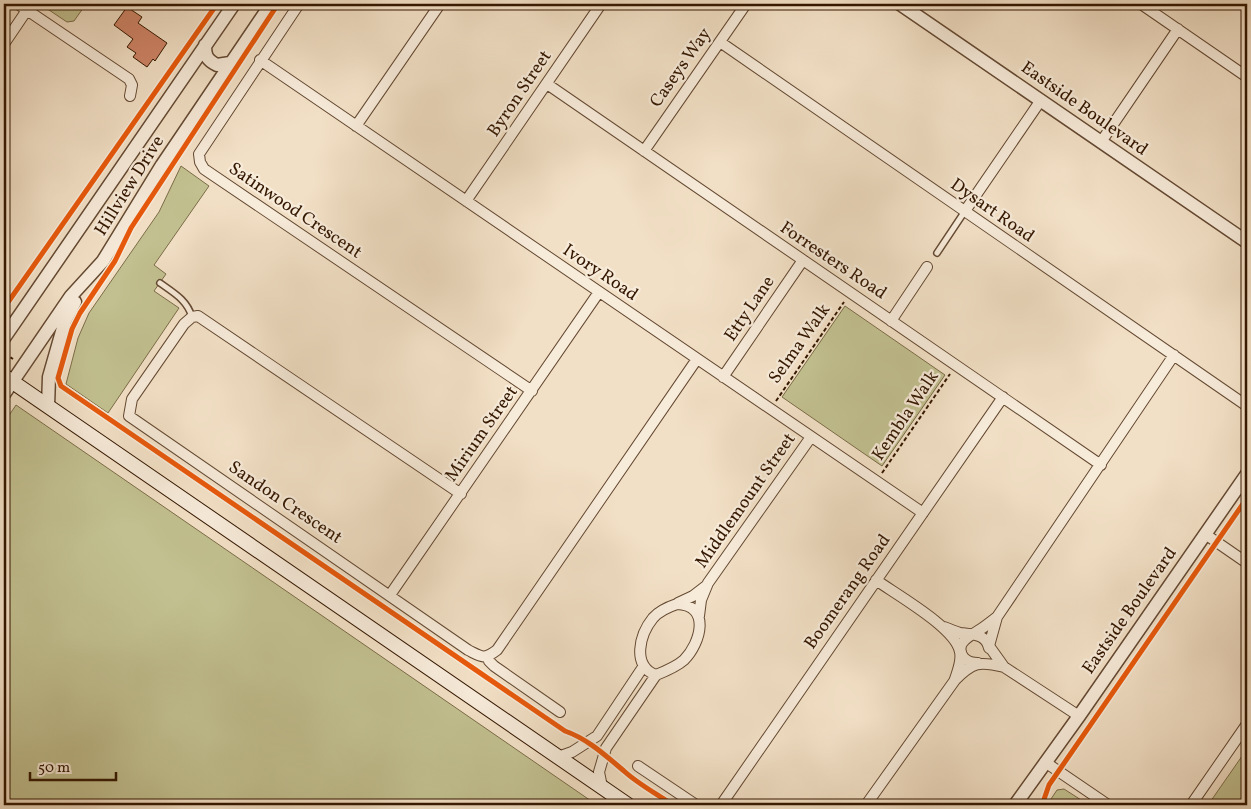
<svg xmlns="http://www.w3.org/2000/svg" width="1251" height="809" viewBox="0 0 1251 809" font-family="Vollkorn,serif">
<style>
.green{fill:#c2c090;stroke:#7b6c48}
.building{fill:#ce8467;stroke:#341700}
.lines{fill:none;stroke-linecap:round;stroke-linejoin:round}
.service-casing{stroke:#644932;stroke-width:8}
.minor-casing{stroke:#644932;stroke-width:12}
.tertiary-casing{stroke:#644932;stroke-width:15}
.secondary-casing{stroke:#341700;stroke-width:16}
.path{stroke:#341700;stroke-width:2;stroke-dasharray:4 2.5;stroke-linecap:butt}
.service{stroke:#f7ebda;stroke-width:5}
.minor{stroke:#f7ebda;stroke-width:10}
.tertiary{stroke:#f7ebda;stroke-width:12}
.secondary{stroke:#f7ebda;stroke-width:14}
.cycleway-casing{stroke:#f7ebda;stroke-width:8}
.cycleway{stroke:#e8590c;stroke-width:5}
.labels{text-anchor:middle;dominant-baseline:central;stroke-width:4.5;stroke-linejoin:round;paint-order:stroke}
.street-label{font-size:18px;fill:#341700;stroke:#f7ebda}
</style>
<rect width="100%" height="100%" fill="#f2e0c6"/>
<filter id="stains"><feTurbulence type="fractalNoise" baseFrequency=".004" numOctaves="4"/><feColorMatrix values="0 0 0 0 .2 0 0 0 0 .09 0 0 0 0 .02 0 0 0 .5 -.17"/></filter>
<radialGradient id="worn" r=".72"><stop offset=".6" stop-color="#630" stop-opacity="0"/><stop offset="1" stop-color="#630" stop-opacity=".3"/></radialGradient>
<path class="green" d="M40 4H86L74 21 67 22Z
M181 166 209 186 154 265 166 274 154 291 179 308 108 413 66 384 78 338 89 313 159 212Z
M845 306 945 375 882 466 782 397Z
M16 405 597 805H4V423Z
M1247 749V805H1208Z
M1064 789 1089 805H1047L1057 790Z"/>
<path class="building" d="M127 7 142 17 138 23 167 43 155 61 153 59 147 67 133 57 136 53 127 47 133 39 114 25Z"/>
<g class="lines">
<g class="service-casing">
<path id="service" d="M937 253 965 211
M160 283C174 293 187 300 192 317"/>
</g>
<g class="minor-casing">
<path id="minor" d="M18 4 129 79 132 85 130 96
M299 4 199 154 200 162 204 169 532 391
M1141 4 1247 77
M720 42 1247 406
M4 44 27 10
M260 60 923 513
M547 84 1101 465
M356 126 440 4
M1101 142 1178 29
M644 151 746 4
M466 201 601 4
M965 211 1041 100
M891 321 927 267
M723 377 803 260
M461 494 198 316 192 317 184 324 132 399 129 416 468 650C482 657 484 660 497 650L697 359
M1205 534 1247 563
M876 580C897 595 956 628 960 652 962 661 958 670 955 679
M390 595 599 292
M678 603 693 596 706 586
M677 604C711 605 701 643 684 660 676 667 666 671 656 675 631 666 640 634 653 618 659 611 668 607 677 604Z
M699 616 701 600 708 583 811 437
M944 627C949 629 954 631 960 633 972 635 986 633 989 648
M488 657 489 661 494 666 560 712
M978 663C972 663 968 662 964 658 952 643 972 635 981 629 987 625 992 621 997 617
M1079 716 1004 667 989 646 997 617 1174 355
M558 757 572 752 597 736 643 667
M1045 762 1108 805
M638 766 696 805
M602 787 599 772 606 748 656 675
M721 805 1003 397
M866 805 955 680C973 662 979 661 1004 667
M1191 805 1247 724"/>
</g>
<g class="tertiary-casing">
<path id="tertiary" d="M900 4 1247 242
M205 45C205 56 207 60 217 65L230 63
M4 338 234 4
M4 394 71 296 103 261 162 165 271 4
M48 406 49 377 65 321 75 302
M1015 805 1079 716 1247 474"/>
</g>
<g class="secondary-casing">
<path id="secondary" d="M4 376 628 805"/>
</g>
<path class="path" d="M5 354 13 359
M776 401 844 302
M882 473 950 374"/>
<use href="#service" class="service"/>
<use href="#minor" class="minor"/>
<use href="#tertiary" class="tertiary"/>
<use href="#secondary" class="secondary"/>
<g class="cycleway-casing">
<path id="cycleway" d="M278 4 131 228 115 261 80 313 72 329 58 378 61 386 565 731C588 739 606 756 624 771 638 784 657 794 673 805
M4 308 217 4
M1042 805 1049 785 1247 498"/>
</g>
<use href="#cycleway" class="cycleway"/>
</g>
<g class="labels">
<g class="street-label">
<text transform="translate(681 68) rotate(-55)">Caseys Way</text>
<text transform="translate(520 94) rotate(-56)">Byron Street</text>
<text transform="translate(1084 109) rotate(35)">Eastside Boulevard</text>
<text transform="translate(130 186) rotate(-58)">Hillview Drive</text>
<text transform="translate(295 211) rotate(34)">Satinwood Crescent</text>
<text transform="translate(992 211) rotate(35)">Dysart Road</text>
<text transform="translate(833 261) rotate(34)">Forresters Road</text>
<text transform="translate(600 273) rotate(34)">Ivory Road</text>
<text transform="translate(750 309) rotate(-56)">Etty Lane</text>
<text transform="translate(800 344) rotate(-55)">Selma Walk</text>
<text transform="translate(906 416) rotate(-56)">Kembla Walk</text>
<text transform="translate(482 434) rotate(-55)">Mirium Street</text>
<text transform="translate(746 501) rotate(-55)">Middlemount Street</text>
<text transform="translate(285 503) rotate(34)">Sandon Crescent</text>
<text transform="translate(848 592) rotate(-55)">Boomerang Road</text>
<text transform="translate(1130 611) rotate(-55)">Eastside Boulevard</text>
</g>
</g>
<rect width="1251" height="809" fill="none" stroke="#f2e0c6" stroke-width="20"/>
<rect x="5" y="5" width="1241" height="799" fill="none" stroke="#341700" stroke-width="2.5"/>
<rect x="10" y="10" width="1231" height="789" fill="none" stroke="#341700"/>
<path d="M30 772v8h86v-8" fill="none" stroke="#341700" stroke-width="2.5"/>
<text x="38" y="772" font-size="15" fill="#341700" stroke="#f7ebda" stroke-width="4" paint-order="stroke">50 m</text>
<rect width="100%" height="100%" filter="url(#stains)"/>
<rect width="100%" height="100%" fill="url(#worn)"/>
</svg>
